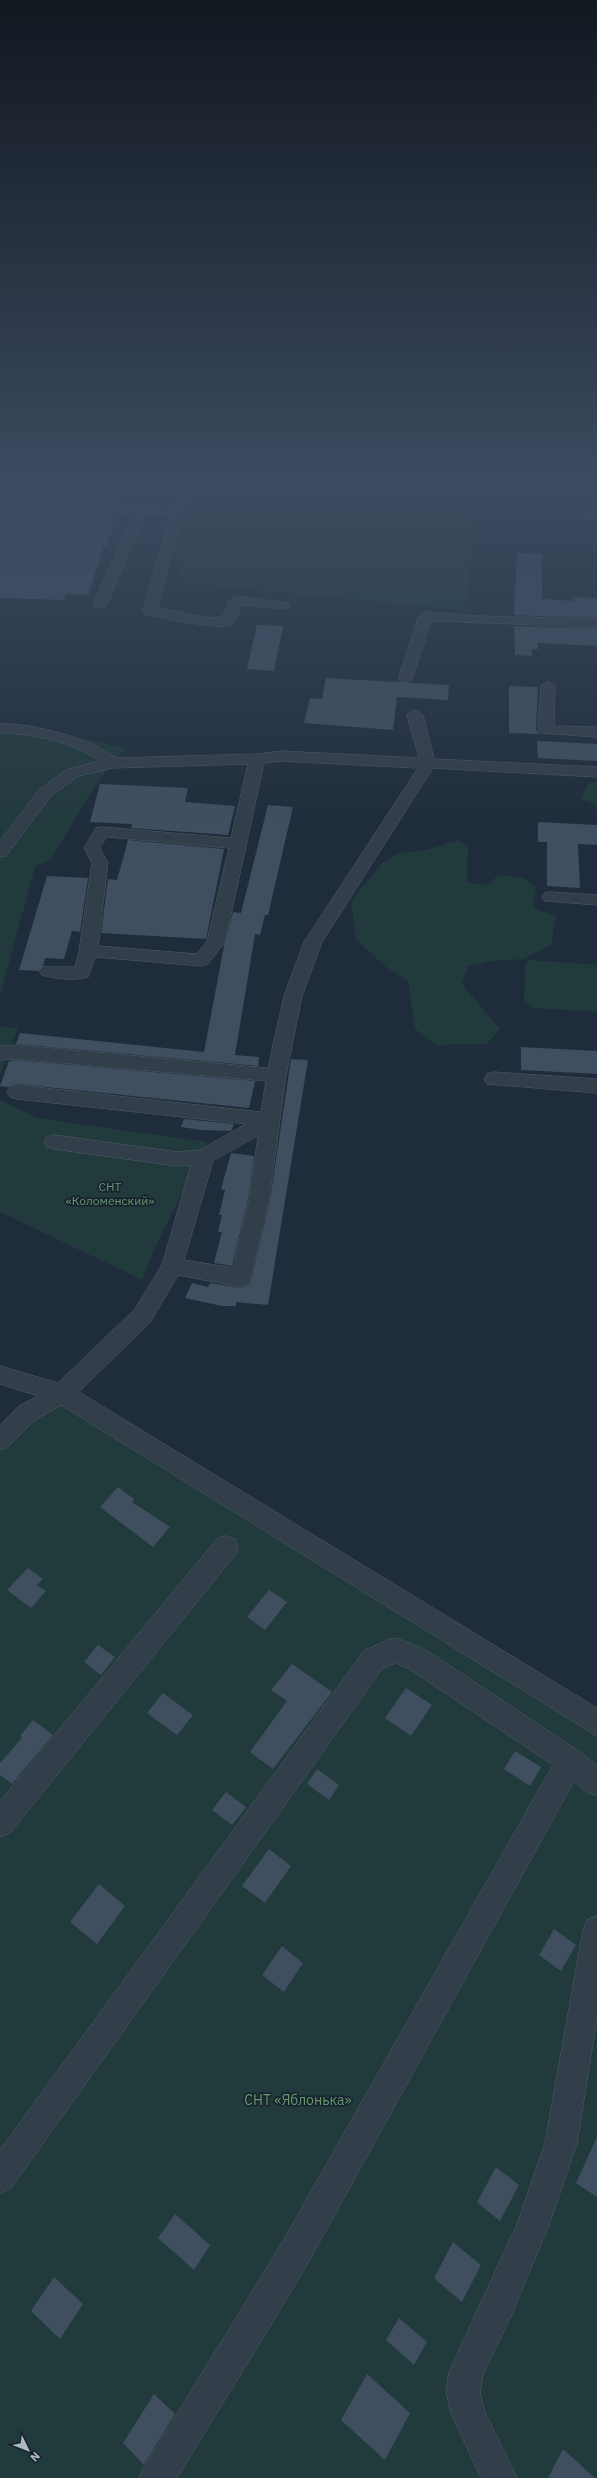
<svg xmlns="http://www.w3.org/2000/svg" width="597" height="2478" viewBox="0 0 597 2478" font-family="'IBM Plex Sans',sans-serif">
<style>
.green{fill:#213a3c}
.building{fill:#3f4f60}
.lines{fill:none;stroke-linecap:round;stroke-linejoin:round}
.minor-casing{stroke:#505c68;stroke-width:1}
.minor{fill:#333e4b;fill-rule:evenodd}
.labels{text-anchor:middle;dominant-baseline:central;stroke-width:3.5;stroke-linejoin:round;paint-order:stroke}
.park-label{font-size:12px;fill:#629a6c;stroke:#18232f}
.near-park-label{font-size:14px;fill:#629a6c;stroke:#18232f}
</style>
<rect width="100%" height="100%" fill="#1f2c3b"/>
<path class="green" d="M191 483H479L465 610 183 583 174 549Z
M17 723 126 748 96 784 51 860 35 867 0 996V724Z
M590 782H597V805L580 799Z
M459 840 468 848 467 882 484 885 500 875 523 878 536 887 533 908 556 916 551 945 524 959 490 961 468 967 462 984 500 1029 487 1044 436 1045 415 1029 408 981 387 968 356 940 351 901 382 863 399 853 426 850Z
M532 960 597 965V1012L533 1008 524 1002 525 965 528 961Z
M0 1027 18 1028 0 1076Z
M0 1100 37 1118 207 1142 154 1250 142 1280 0 1212Z
M62 1394 597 1723V2478H0V1440Z"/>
<path class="building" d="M0 483H126L119 504 0 498Z
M0 508 115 514 112 523H114L107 546H104L88 595 66 594 65 600 0 598Z
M517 553 542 554V599L573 601V597L597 598V618L514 615Z
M257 625 283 626 274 671 247 669Z
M514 626 597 628V646L538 643V649H532V656L515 655Z
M326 678 449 685 448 700 397 697 393 730 304 723 310 698 322 699Z
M509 686 538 687 536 730 540 734 509 733Z
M537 741 597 744V761L538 758Z
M100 784 188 788 185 802 235 806 228 835 131 828 132 824 90 822Z
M268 805 293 807 268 915H265L260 935 255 934 235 1055 259 1057 258 1066 16 1044 20 1033 204 1052 224 946 233 912 241 913Z
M538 822 597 825V845L578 844 580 888 547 886V842H538Z
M128 840 224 849 206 939 101 933 108 879 117 880Z
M47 876 88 878 80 932 72 931 64 959 45 958 43 966 38 971 19 970Z
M521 1047 597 1051V1074L521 1070Z
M291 1059 308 1060 268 1305 236 1302V1306H222L185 1298 192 1283 208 1287 210 1283 241 1288 250 1284 270 1200Z
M17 1060 255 1081 249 1108 17 1084 8 1087 0 1086 9 1061Z
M184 1119 234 1124 231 1131 201 1130 181 1127Z
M231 1153 254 1156 248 1200 232 1266 214 1263 222 1232H218L222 1215H219L225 1190 221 1189Z
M118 1487 134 1499 132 1502 170 1527 153 1547 100 1507Z
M28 1568 43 1579 37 1585 46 1591 31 1608 7 1590Z
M269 1590 287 1602 265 1630 247 1617Z
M98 1645 115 1657 101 1675 84 1662Z
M292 1664 332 1692 273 1769 250 1752 287 1701 271 1690Z
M406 1688 432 1705 411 1736 385 1718Z
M163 1693 193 1715 177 1735 147 1713Z
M33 1720 53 1735 12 1784 0 1775V1763L22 1738 20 1736Z
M515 1751 541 1767 530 1786 504 1769Z
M317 1769 339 1785 329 1800 307 1784Z
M226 1792 246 1807 232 1825 212 1810Z
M269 1849 291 1866 265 1903 242 1886Z
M99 1884 125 1906 97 1944 70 1922Z
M554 1929 576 1945 561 1971 539 1955Z
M282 1946 303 1963 284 1992 262 1975Z
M597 2137V2197L576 2183Z
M496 2167 519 2185 500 2221 477 2202Z
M175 2214 210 2245 194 2270 158 2238Z
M453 2242 481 2265 462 2302 434 2278Z
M54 2277 83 2304 60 2339 31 2311Z
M399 2318 427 2342 414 2365 386 2340Z
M367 2374 410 2413 385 2460 341 2420Z
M154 2394 175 2414 144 2465 123 2443Z
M563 2449 595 2478H548Z"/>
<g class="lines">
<g class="minor-casing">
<path id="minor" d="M147 483H159L154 497H146L144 494Z
M179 483H191L158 608 203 617 222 618 230 600 237 596 288 603 290 606 288 609 242 605C239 610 237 621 232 625 223 631 158 617 145 614L143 611 170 515 146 514 107 604 105 607H95L93 604 134 514 0 507V499L172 508Z
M590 512H597V520L585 519 584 516Z
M426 612 479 616 597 619V627L431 621 412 679 410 682H400L398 679 419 616Z
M548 682 555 686 554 726 597 727V737L541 733 538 730 541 686Z
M415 710 423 715 434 759 597 767V777L433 768 322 942 302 996 286 1075 269 1200 249 1284 241 1287 178 1275 151 1321 79 1392 597 1708V1736L61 1405 35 1420 8 1447 0 1450V1425L19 1406 38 1396 0 1384V1366L58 1383 135 1309 162 1265 191 1165 177 1166 54 1149 47 1147 44 1142 47 1137 54 1135 177 1152 200 1150 246 1124 17 1099 10 1097 7 1092 10 1087 17 1085 261 1112 266 1081 17 1059 0 1060V1046L17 1045 268 1068 284 996 304 942 418 768 281 761 264 763 225 942 208 964 202 966 95 957 88 977C75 981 55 979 42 975L39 971 42 967H75L79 951 92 863 84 848 96 828 102 827 231 838 248 764 113 768 78 776 51 796 6 856 0 857V841L39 790 66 770 100 761C71 741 35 734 0 733V723L29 726 65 734 94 745 116 758 257 754 281 751 419 758 407 715ZM107 837 229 848 207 941 197 954 98 946 108 863 100 848ZM258 1136 249 1200 233 1268 184 1260 213 1161Z
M551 892 597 895V905L545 901 542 897 545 893Z
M494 1072 597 1079V1093L487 1084 484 1079 487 1074Z
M226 1536 235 1539 238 1547 235 1555 10 1833 0 1837V1801L217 1539Z
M390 1639H399L426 1650 580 1752 597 1765V1796L587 1792 574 1781 303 2272 177 2478H139L145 2466 279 2248 553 1765 408 1668 395 1663 382 1669 11 2188 0 2193V2150L364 1651Z
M597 1916V2018L577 2143 549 2225 511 2316 483 2374 480 2392 484 2410 517 2478H481L451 2413 446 2392 449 2372 518 2222 545 2143 583 1930 587 1920Z"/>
</g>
<use href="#minor" class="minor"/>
</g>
<linearGradient id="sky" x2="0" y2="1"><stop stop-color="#111820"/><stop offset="0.58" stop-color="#3c4b60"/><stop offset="1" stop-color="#3c4b60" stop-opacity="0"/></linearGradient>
<rect width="597" height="830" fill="url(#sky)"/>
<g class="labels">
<g class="park-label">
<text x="110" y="1186">СНТ<tspan x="110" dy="14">«Коломенский»</tspan></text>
</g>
<g class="near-park-label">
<text x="298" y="2100">СНТ «Яблонька»</text>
</g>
</g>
<g transform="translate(28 2450) rotate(133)" stroke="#18232f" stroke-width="3" paint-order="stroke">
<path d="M0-3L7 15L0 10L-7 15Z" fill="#adb9c7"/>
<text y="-6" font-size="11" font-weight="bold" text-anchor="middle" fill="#adb9c7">N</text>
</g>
</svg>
